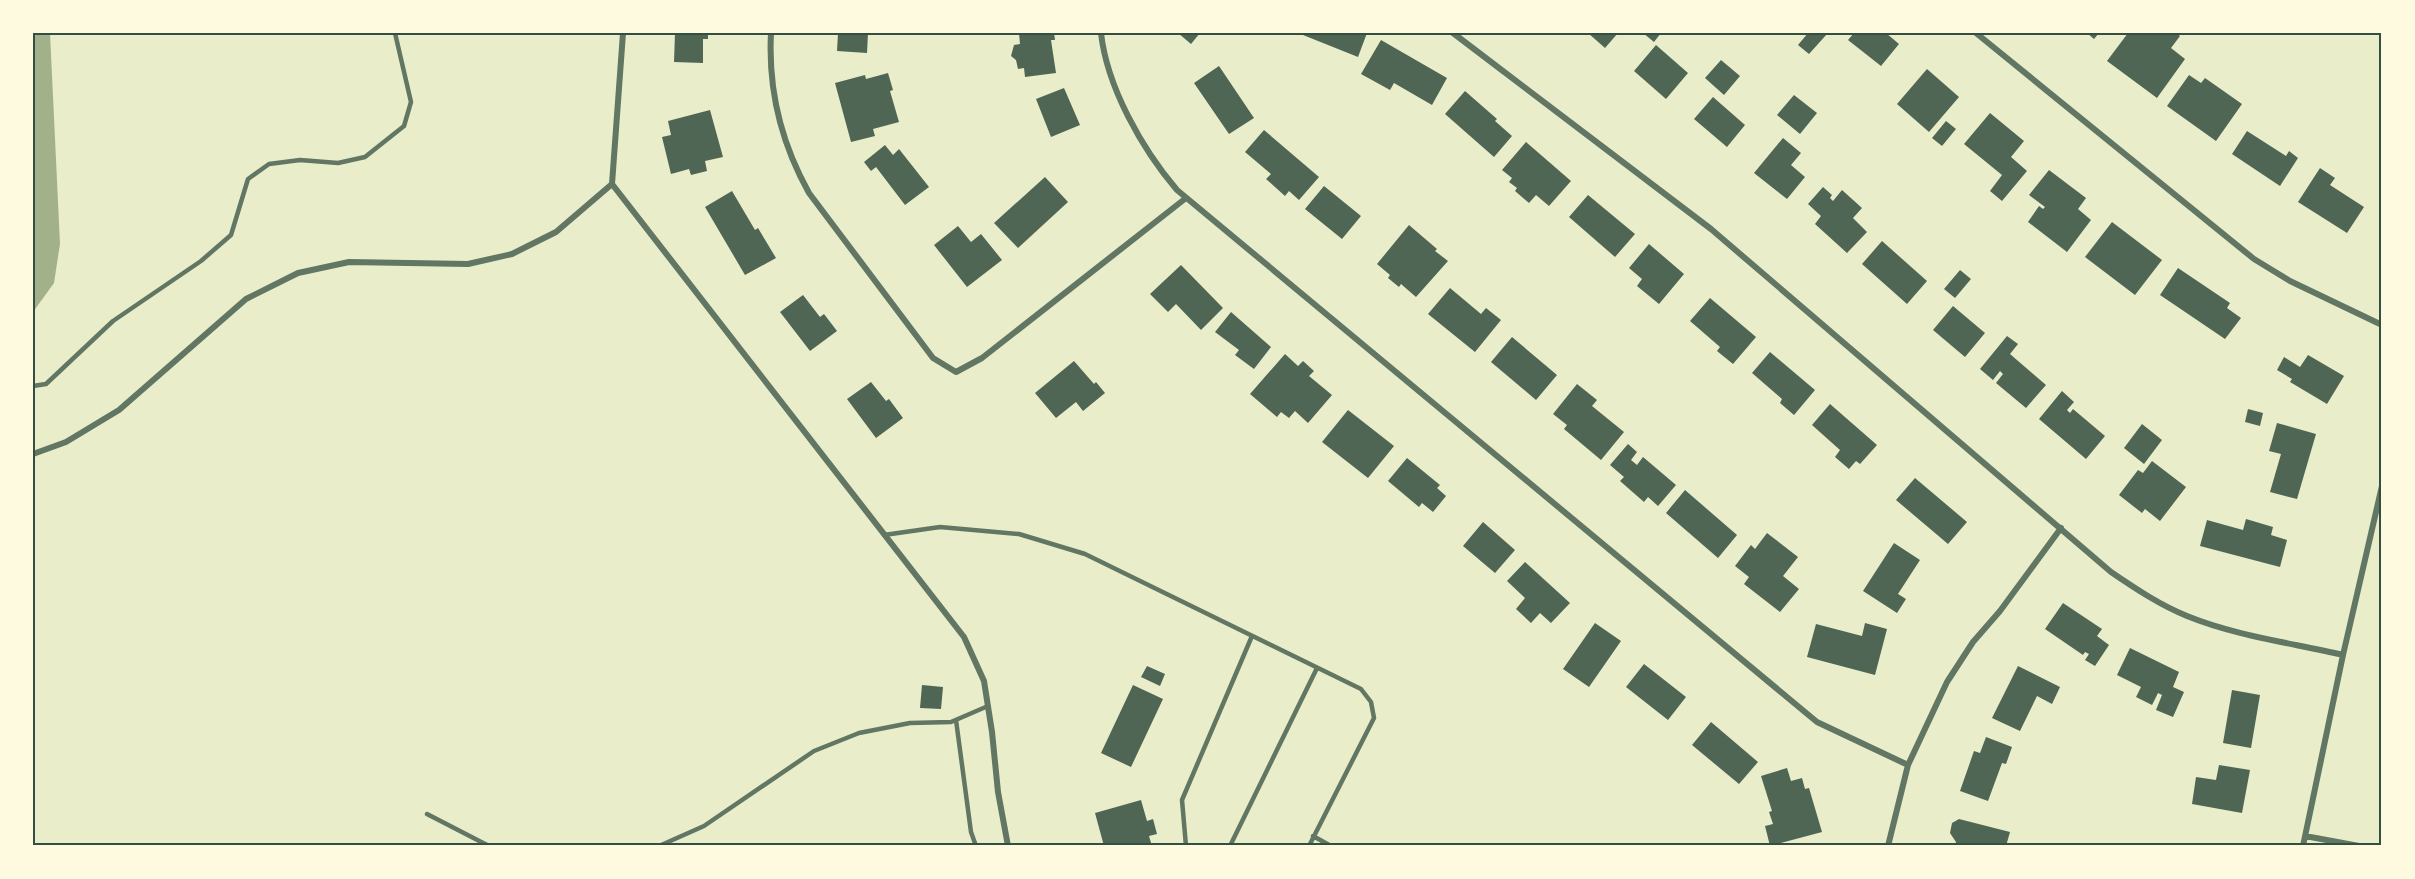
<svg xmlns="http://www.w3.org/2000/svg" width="2415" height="879" viewBox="0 0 2415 879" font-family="Karla,sans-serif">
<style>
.water{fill:#a3b18a}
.building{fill:#4f6655}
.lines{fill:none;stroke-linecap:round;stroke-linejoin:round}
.service{stroke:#617663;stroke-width:4.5}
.minor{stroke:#617663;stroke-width:6}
.neatline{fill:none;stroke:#344e41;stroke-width:2}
</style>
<rect width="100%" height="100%" fill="#e9edc9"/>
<path class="water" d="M33 33H50L60 244 54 283 33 312Z"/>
<path class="building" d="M675 33H708V39H703V63L674 62Z
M838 33H868L867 53 837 51Z
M1019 33H1054L1055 40H1051L1056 73 1025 77 1024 68 1018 69 1016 60 1011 56 1014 45 1020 44Z
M1178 33H1200L1191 44Z
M1298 33H1367L1358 57Z
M1588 33H1618L1605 48Z
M1643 33H1661L1654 42Z
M1808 33 1827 34 1809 54 1798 45Z
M1854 33H1886L1899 44 1881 66 1848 40Z
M2087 33H2099L2094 39Z
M2128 33H2176L2180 36 2171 48 2185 59 2157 98 2107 61Z
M1381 40 1447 78 1432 105 1394 83 1390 90 1361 74Z
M1656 45 1688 73 1666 99 1634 71Z
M1721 60 1740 76 1724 95 1705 78Z
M1219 66 1254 118 1229 134 1194 83Z
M1927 69 1959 97 1929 132 1897 104Z
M888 73 893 90 890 91 899 122 873 129 875 136 851 142 835 83 865 75 866 79Z
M2189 75 2201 83 2205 78 2242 104 2216 141 2167 106Z
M1064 88 1080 125 1051 137 1036 99Z
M1465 91 1497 119 1495 121 1512 136 1494 157 1445 114Z
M1794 95 1817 113 1800 134 1777 115Z
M1713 97 1745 125 1727 147 1694 119Z
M710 110 723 157 705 161 707 171 691 175 689 169 671 174 662 137 671 135 668 121Z
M1990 113 2024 141 2011 157 2027 171 2002 201 1990 191 2002 175 1964 144Z
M1946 121 1956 129 1942 146 1932 138Z
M1264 130 1319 177 1299 200 1289 191 1285 196 1266 179 1271 174 1245 152Z
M2247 131 2286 156 2289 151 2298 158 2280 186 2232 154Z
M1783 138 1801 153 1791 165 1805 177 1787 199 1754 173Z
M1526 142 1571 181 1549 206 1536 195 1529 203 1515 191 1517 188 1509 182 1512 178 1502 170Z
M885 145 893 155 899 149 929 187 905 205 876 167 871 171 864 162Z
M2320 168 2335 178 2330 185 2364 207 2347 233 2298 202Z
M2049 170 2086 198 2078 209 2091 220 2067 252 2028 222 2039 206 2043 209 2045 207 2029 195Z
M1045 177 1068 202 1018 248 994 223Z
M1324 186 1361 216 1342 239 1305 209Z
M1823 187 1832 195 1830 198 1833 201 1842 190 1862 208 1853 218 1867 232 1847 253 1815 224 1821 216 1808 204Z
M732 191 755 230 758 228 776 258 745 275 705 207Z
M1588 195 1635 234 1615 257 1569 217Z
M2112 222 2162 260 2135 295 2085 257Z
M1409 225 1437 249 1435 251 1448 261 1416 297 1401 284 1399 287 1388 278 1390 275 1377 264Z
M958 226 971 242 981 234 1002 260 967 287 934 245Z
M1882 241 1927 281 1907 304 1862 264Z
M1649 244 1684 274 1659 304 1637 286 1642 279 1629 268Z
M1181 265 1223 308 1201 330 1176 304 1168 312 1150 294Z
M2178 268 2230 303 2227 308 2241 318 2225 339 2160 295Z
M1960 270 1971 279 1955 298 1944 289Z
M1450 288 1481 314 1486 308 1501 320 1475 352 1428 314Z
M803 295 820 317 824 314 837 331 810 351 780 312Z
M1710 298 1756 337 1733 364 1717 351 1720 347 1690 321Z
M1953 306 1985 333 1965 357 1933 330Z
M1231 312 1271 347 1254 369 1235 355 1239 350 1215 332Z
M2007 336 2018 344 2010 354 2046 385 2026 408 1996 383 2003 374 2000 371 1993 380 1980 369Z
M1512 337 1557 375 1536 400 1491 362Z
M1770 352 1815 390 1794 415 1780 403 1782 399 1752 373Z
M1285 354 1298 366 1303 361 1314 371 1309 376 1332 395 1308 423 1295 411 1289 418 1281 412 1277 417 1250 394Z
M2308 355 2344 376 2327 404 2290 382 2292 379 2277 370 2284 357 2300 367Z
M1074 361 1094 384 1096 382 1105 393 1083 411 1076 402 1056 418 1035 393Z
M871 382 886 401 889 399 903 418 876 438 847 399Z
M1577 384 1597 400 1592 406 1624 432 1601 460 1564 429 1567 425 1553 414Z
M2062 391 2074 402 2067 410 2070 413 2073 409 2105 436 2086 459 2039 419Z
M1830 404 1877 445 1860 464 1856 461 1849 469 1835 457 1840 450 1812 425Z
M2248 409 2263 413 2260 426 2245 422Z
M1348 410 1394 446 1368 478 1322 442Z
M2277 423 2316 434 2297 499 2270 492 2281 454 2269 451Z
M2142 424 2162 440 2144 464 2124 448Z
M1628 444 1637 452 1631 460 1637 465 1643 457 1676 485 1658 506 1648 497 1644 502 1620 481 1624 477 1610 465Z
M1407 458 1440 485 1437 488 1446 496 1433 512 1422 503 1419 507 1388 481Z
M2152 461 2186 487 2160 521 2145 509 2142 513 2119 495 2138 470 2143 473Z
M1915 478 1967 522 1948 544 1896 500Z
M1685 490 1737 535 1718 558 1666 513Z
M2246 519 2273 527 2271 535 2287 540 2280 567 2200 546 2207 520 2243 530Z
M1483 522 1515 550 1495 573 1463 546Z
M1767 533 1798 557 1783 576 1799 589 1780 612 1744 584 1749 577 1735 566 1751 545 1755 549Z
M1894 543 1920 560 1898 594 1906 599 1897 613 1863 591Z
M1525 562 1570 603 1551 623 1540 613 1531 623 1516 609 1525 598 1507 581Z
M2063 603 2102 629 2097 636 2109 645 2095 666 2085 660 2089 654 2085 652 2083 655 2045 629Z
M1595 623 1621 641 1589 687 1563 669Z
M1865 623 1887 629 1875 675 1807 657 1816 624 1862 636Z
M2130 648 2179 672 2173 687 2184 692 2173 717 2156 710 2162 695 2158 693 2152 705 2136 697 2141 687 2117 675Z
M1644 664 1686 697 1668 720 1626 687Z
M1147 666 1165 674 1160 686 1141 677Z
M2018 666 2060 687 2052 704 2037 696 2020 731 1992 718Z
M922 685 943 687 941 709 920 708Z
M1133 685 1163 699 1131 767 1101 753Z
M2232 690 2260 695 2251 748 2223 743Z
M1711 722 1758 762 1739 784 1692 745Z
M1986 737 2012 747 2006 764 2002 763 1988 801 1960 791 1974 751 1980 753Z
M2219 765 2250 770 2242 813 2192 804 2196 777 2216 780Z
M1787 768 1791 781 1802 778 1805 789 1809 788 1822 832 1770 846 1765 826 1773 824 1769 812 1772 811 1761 776Z
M1141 800 1147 821 1153 819 1157 834 1149 836 1152 846H1104L1095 813Z
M1959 819 2010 832 2006 846H1955L1956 842 1950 833 1952 823Z"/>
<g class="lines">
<path class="service" d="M33 386 46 384 113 321 201 261 231 235 248 179 269 164 300 160 338 163 365 157 404 126 411 102 395 33
M884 535 940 527 1019 534 1085 554 1361 689 1371 702 1374 718 1309 846
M956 720 971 832 976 846
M427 814 489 846
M1313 836 1331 846
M659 846 704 826 814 751 859 733 910 723 951 722 988 706
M1186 846 1182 800 1252 636
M1230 846 1317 668"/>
<path class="minor" d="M623 33 612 184 964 637 984 681 992 732 998 792 1008 846
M771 33C768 90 781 143 809 193L933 358 956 372 982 358 1186 198
M1101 33C1107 87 1142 149 1177 190L1817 722 1908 765
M1453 33 1711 229 2111 572C2136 589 2160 605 2187 616 2236 636 2292 643 2343 655
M1976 33 2254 259 2290 281 2382 325
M33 454 66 442 119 410 246 299 298 273 349 262 468 264 512 254 556 232 612 184
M2305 836 2359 846
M1888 846 1908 765 1947 682 1973 642 2000 611 2061 528
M2303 846 2343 655 2382 486"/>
</g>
<rect width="2415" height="879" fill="none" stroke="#fefae0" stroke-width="69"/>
<rect x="34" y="34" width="2346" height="810" class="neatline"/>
</svg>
